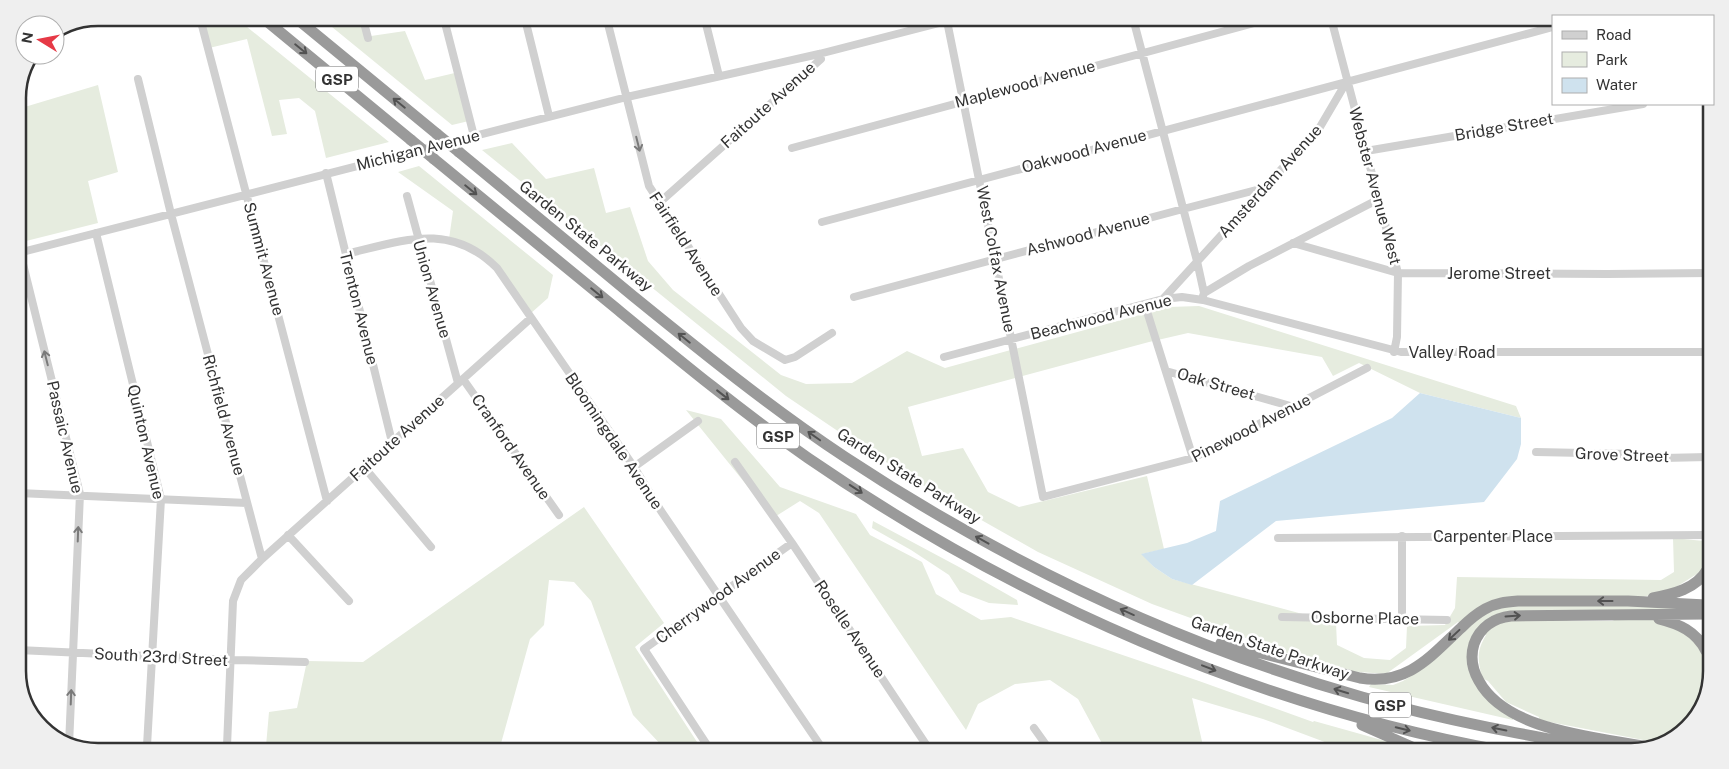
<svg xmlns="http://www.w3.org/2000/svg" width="1729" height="769" viewBox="0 0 1729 769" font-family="'Public Sans',sans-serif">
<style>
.green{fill:#e6ecdf}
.water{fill:#cfe2ee}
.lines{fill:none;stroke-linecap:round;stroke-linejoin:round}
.minor{stroke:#d0d0d0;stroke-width:8}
.highway{stroke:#9a9a9a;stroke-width:11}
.highway-bridge{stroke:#9a9a9a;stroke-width:11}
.oneway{stroke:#525252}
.oneway2{stroke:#7a7a7a}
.labels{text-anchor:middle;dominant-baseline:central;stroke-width:5;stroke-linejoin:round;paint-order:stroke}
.shield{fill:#fff;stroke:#707070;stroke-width:1}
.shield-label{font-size:15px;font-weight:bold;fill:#333}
.street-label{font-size:16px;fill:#333;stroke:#fff}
.rim{fill:none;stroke:#333;stroke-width:2.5}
</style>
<rect width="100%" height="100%" fill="#fff"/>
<path class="green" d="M201 18H236L389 142 326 158 315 111 299 98 279 100 287 134 272 136 247 39 209 48Z
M321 18 365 19 371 36 405 31 425 80 459 72 473 120 452 125Z
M98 85 118 172 88 181 98 223 18 243V109Z
M512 143 546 179 594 168 606 213 630 207 648 261 673 290 781 375 806 384 852 383 907 351 945 368 1169 307 1199 306 1516 406 1521 418 1420 393 1359 363 1333 376 1322 357 1188 333 1149 342 908 407 922 456 963 448 988 492 1019 507 1147 476 1164 549 1142 554 1154 567 1172 579 1336 623 1337 645 1364 658 1390 660 1406 648 1407 626 1445 625 1455 608 1457 577 1661 580 1674 572 1673 538 1704 541 1707 560 1700 572 1673 589 1628 601 1540 605 1659 606 1704 608V612H1523L1572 621H1612L1624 616 1643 617 1676 624 1695 636 1706 651 1705 702 1676 738 1659 743 1539 720V717L1506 702 1488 681 1482 678C1478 660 1476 652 1486 635L1477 630C1455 666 1480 701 1513 718V720L1369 687 1371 684 1393 685 1403 681 1428 665 1469 627 1458 622 1386 674 1334 670 1152 604 1038 552 953 504 854 442 786 396 482 150Z
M419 166 553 275 548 298 530 314 494 260 449 239 453 211 398 172Z
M686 410 721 419 780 487 856 514 870 535 922 562 936 594 981 620 1011 617 1199 681 1313 722 1314 721 1389 742 1406 751 1346 750 1263 719 1192 698 1204 750 1105 749 1078 699 1050 680 1015 684 978 704 966 730 819 513 800 501 773 518Z
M584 507 664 623 635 647 701 748H664L633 715 591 601 574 582 549 580 544 625 530 639 500 747 266 746 269 712 297 708 307 661 363 662Z
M873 521 959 567 1017 600 1018 605 989 603 960 592 949 575 911 550 872 528Z"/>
<path class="water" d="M1420 393 1521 418V444L1517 459 1484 502 1276 521 1192 585 1172 579 1154 567 1141 554 1187 543 1216 531 1220 501 1392 418Z"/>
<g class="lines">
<path class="minor" d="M200 18 327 501
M363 19 368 38
M444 19 474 136
M525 19 549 116
M607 20 649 186 741 328 753 341 785 360 795 357 832 333
M705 20 719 76
M947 21 1043 497 1193 458 1367 368
M1134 22 1197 261 1204 293
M1332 22 1398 273 1397 337 1394 352
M138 79 171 214 262 559 241 580 233 601 227 746
M792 148 1258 22
M1366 151 1643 104
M326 173 392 442
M407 196 458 383
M659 203 821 59 819 54
M822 222 1553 27
M96 233 161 499 147 746
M1293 243 1398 273 1607 274 1710 273
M20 252 80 494 69 745
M18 253 627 97 819 54 947 21
M346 254C402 241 450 221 497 268L634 467 661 511 822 748
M1203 296 1204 293 1249 266 1379 199
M854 297 1183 209 1264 188
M1163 299 1320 127 1347 81
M1145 305 1193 458
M944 357 1163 299 1182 297 1203 300 1401 352H1709
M1166 371 1294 407
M463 379 559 515
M1536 452 1632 454 1663 458 1708 457
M735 462 792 543 929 749
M364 467 431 547
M634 467 698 421
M18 493 247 503
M288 535 349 601
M1278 538 1707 535
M262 559 531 318
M1282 617 1447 620
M1402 619V536
M18 650 234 660 305 662
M1034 728 1049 749
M709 748 644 649 792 543"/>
<path class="highway" d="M263 18 411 140
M296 18 437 134
M459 152C517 200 575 248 633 296 702 352 771 408 845 457 1004 562 1179 645 1362 697 1446 721 1531 736 1616 751
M434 159C495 209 556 259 617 309 679 360 742 412 808 458 1016 601 1255 706 1504 751
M1653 598C1673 594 1696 589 1707 570
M1659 619C1679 624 1696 631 1706 651
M1221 643 1360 678C1407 686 1430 657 1461 628 1468 621 1476 614 1485 609 1495 603 1506 602 1518 601H1628L1706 605
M1362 725 1421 751
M1647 747C1596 737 1506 731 1479 681 1472 669 1470 657 1474 644 1480 627 1494 618 1511 616L1706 614"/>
<path class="highway-bridge" d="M437 134 459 152
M411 140 434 159"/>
</g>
<defs><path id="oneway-shaft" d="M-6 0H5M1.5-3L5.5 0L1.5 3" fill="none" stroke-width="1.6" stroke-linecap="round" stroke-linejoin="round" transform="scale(1.25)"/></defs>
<g class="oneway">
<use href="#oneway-shaft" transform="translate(301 49) rotate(39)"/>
<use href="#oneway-shaft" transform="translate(399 103) rotate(-141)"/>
<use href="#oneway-shaft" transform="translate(471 190) rotate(39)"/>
<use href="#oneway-shaft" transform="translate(597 293) rotate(39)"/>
<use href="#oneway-shaft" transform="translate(684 338) rotate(-141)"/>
<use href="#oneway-shaft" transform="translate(723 395) rotate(38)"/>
<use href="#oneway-shaft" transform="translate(814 436) rotate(-145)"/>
<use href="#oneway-shaft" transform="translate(856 489) rotate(33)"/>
<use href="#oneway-shaft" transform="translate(982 540) rotate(-151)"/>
<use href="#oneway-shaft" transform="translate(1605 601) rotate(180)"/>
<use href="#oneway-shaft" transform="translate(1127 612) rotate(-156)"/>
<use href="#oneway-shaft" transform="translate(1513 616) rotate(-4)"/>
<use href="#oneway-shaft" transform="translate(1454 635) rotate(137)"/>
<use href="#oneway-shaft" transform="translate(1209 668) rotate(21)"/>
<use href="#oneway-shaft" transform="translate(1341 691) rotate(-163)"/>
<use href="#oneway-shaft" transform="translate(1403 729) rotate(14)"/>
<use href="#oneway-shaft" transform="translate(1499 729) rotate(-168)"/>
</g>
<g class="oneway2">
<use href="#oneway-shaft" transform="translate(638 144) rotate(76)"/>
<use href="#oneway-shaft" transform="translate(46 358) rotate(-104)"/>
<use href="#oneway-shaft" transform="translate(78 534) rotate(-88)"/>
<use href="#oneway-shaft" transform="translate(71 697) rotate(-88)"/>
</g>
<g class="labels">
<g class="shield">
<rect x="316" y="66.5" width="42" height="25" rx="4"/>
<rect x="757" y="423.5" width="42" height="25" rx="4"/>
<rect x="1369" y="692.5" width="42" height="25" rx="4"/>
</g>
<g class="shield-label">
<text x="337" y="79">GSP</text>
<text x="778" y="436">GSP</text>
<text x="1390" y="705">GSP</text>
</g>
<g class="street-label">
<text transform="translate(1025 84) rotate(-15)">Maplewood Avenue</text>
<text transform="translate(768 105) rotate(-42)">Faitoute Avenue</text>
<text transform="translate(1504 127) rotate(-10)">Bridge Street</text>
<text transform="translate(418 150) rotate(-14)">Michigan Avenue</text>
<text transform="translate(1084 151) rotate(-15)">Oakwood Avenue</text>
<text transform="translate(1270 181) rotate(-48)">Amsterdam Avenue</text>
<text transform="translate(1375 186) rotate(75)">Webster Avenue West</text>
<text transform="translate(1088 234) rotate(-15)">Ashwood Avenue</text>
<text transform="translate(586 236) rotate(39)">Garden State Parkway</text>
<text transform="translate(686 244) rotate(57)">Fairfield Avenue</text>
<text transform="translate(264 259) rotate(75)">Summit Avenue</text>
<text transform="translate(996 259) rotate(79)">West Colfax Avenue</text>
<text x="1499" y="273">Jerome Street</text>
<text transform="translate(432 289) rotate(74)">Union Avenue</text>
<text transform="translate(359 308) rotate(76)">Trenton Avenue</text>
<text transform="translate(1101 317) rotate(-14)">Beachwood Avenue</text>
<text x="1452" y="352">Valley Road</text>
<text transform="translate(1216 384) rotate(16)">Oak Street</text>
<text transform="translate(224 415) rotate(75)">Richfield Avenue</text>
<text transform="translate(1251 428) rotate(-27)">Pinewood Avenue</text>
<text transform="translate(65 437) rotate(77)">Passaic Avenue</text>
<text transform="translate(397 438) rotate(-42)">Faitoute Avenue</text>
<text transform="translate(614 441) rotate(56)">Bloomingdale Avenue</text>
<text transform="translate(146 442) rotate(77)">Quinton Avenue</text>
<text transform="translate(511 447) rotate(55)">Cranford Avenue</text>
<text transform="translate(1622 455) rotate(2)">Grove Street</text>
<text transform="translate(909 476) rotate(32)">Garden State Parkway</text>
<text x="1493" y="536">Carpenter Place</text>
<text transform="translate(718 596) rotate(-36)">Cherrywood Avenue</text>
<text transform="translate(1365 618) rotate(1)">Osborne Place</text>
<text transform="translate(850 629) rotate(56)">Roselle Avenue</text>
<text transform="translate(1270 648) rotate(19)">Garden State Parkway</text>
<text transform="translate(161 657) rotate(3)">South 23rd Street</text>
</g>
</g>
<path d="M0 0H1729V769H0ZM98 26H1631A72 72 0 0 1 1703 98V671A72 72 0 0 1 1631 743H98A72 72 0 0 1 26 671V98A72 72 0 0 1 98 26Z" fill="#efefef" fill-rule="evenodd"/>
<path class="rim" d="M98 26H1631A72 72 0 0 1 1703 98V671A72 72 0 0 1 1631 743H98A72 72 0 0 1 26 671V98A72 72 0 0 1 98 26Z"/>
<rect x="1552" y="15" width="162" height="90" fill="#ffffff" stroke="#adadad"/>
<rect x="1562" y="31" width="25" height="8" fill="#d0d0d0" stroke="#adadad"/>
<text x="1596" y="40" font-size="15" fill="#333333">Road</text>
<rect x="1562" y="52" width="25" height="15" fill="#e6ecdf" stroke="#adadad"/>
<text x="1596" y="65" font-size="15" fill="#333333">Park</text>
<rect x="1562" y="78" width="25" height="15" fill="#cfe2ee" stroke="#adadad"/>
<text x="1596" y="90" font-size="15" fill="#333333">Water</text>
<g transform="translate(40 40) rotate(280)"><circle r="24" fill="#ffffff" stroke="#adadad"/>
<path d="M0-4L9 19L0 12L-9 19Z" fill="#e63946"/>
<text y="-8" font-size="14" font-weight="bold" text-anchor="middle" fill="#333333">N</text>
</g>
</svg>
